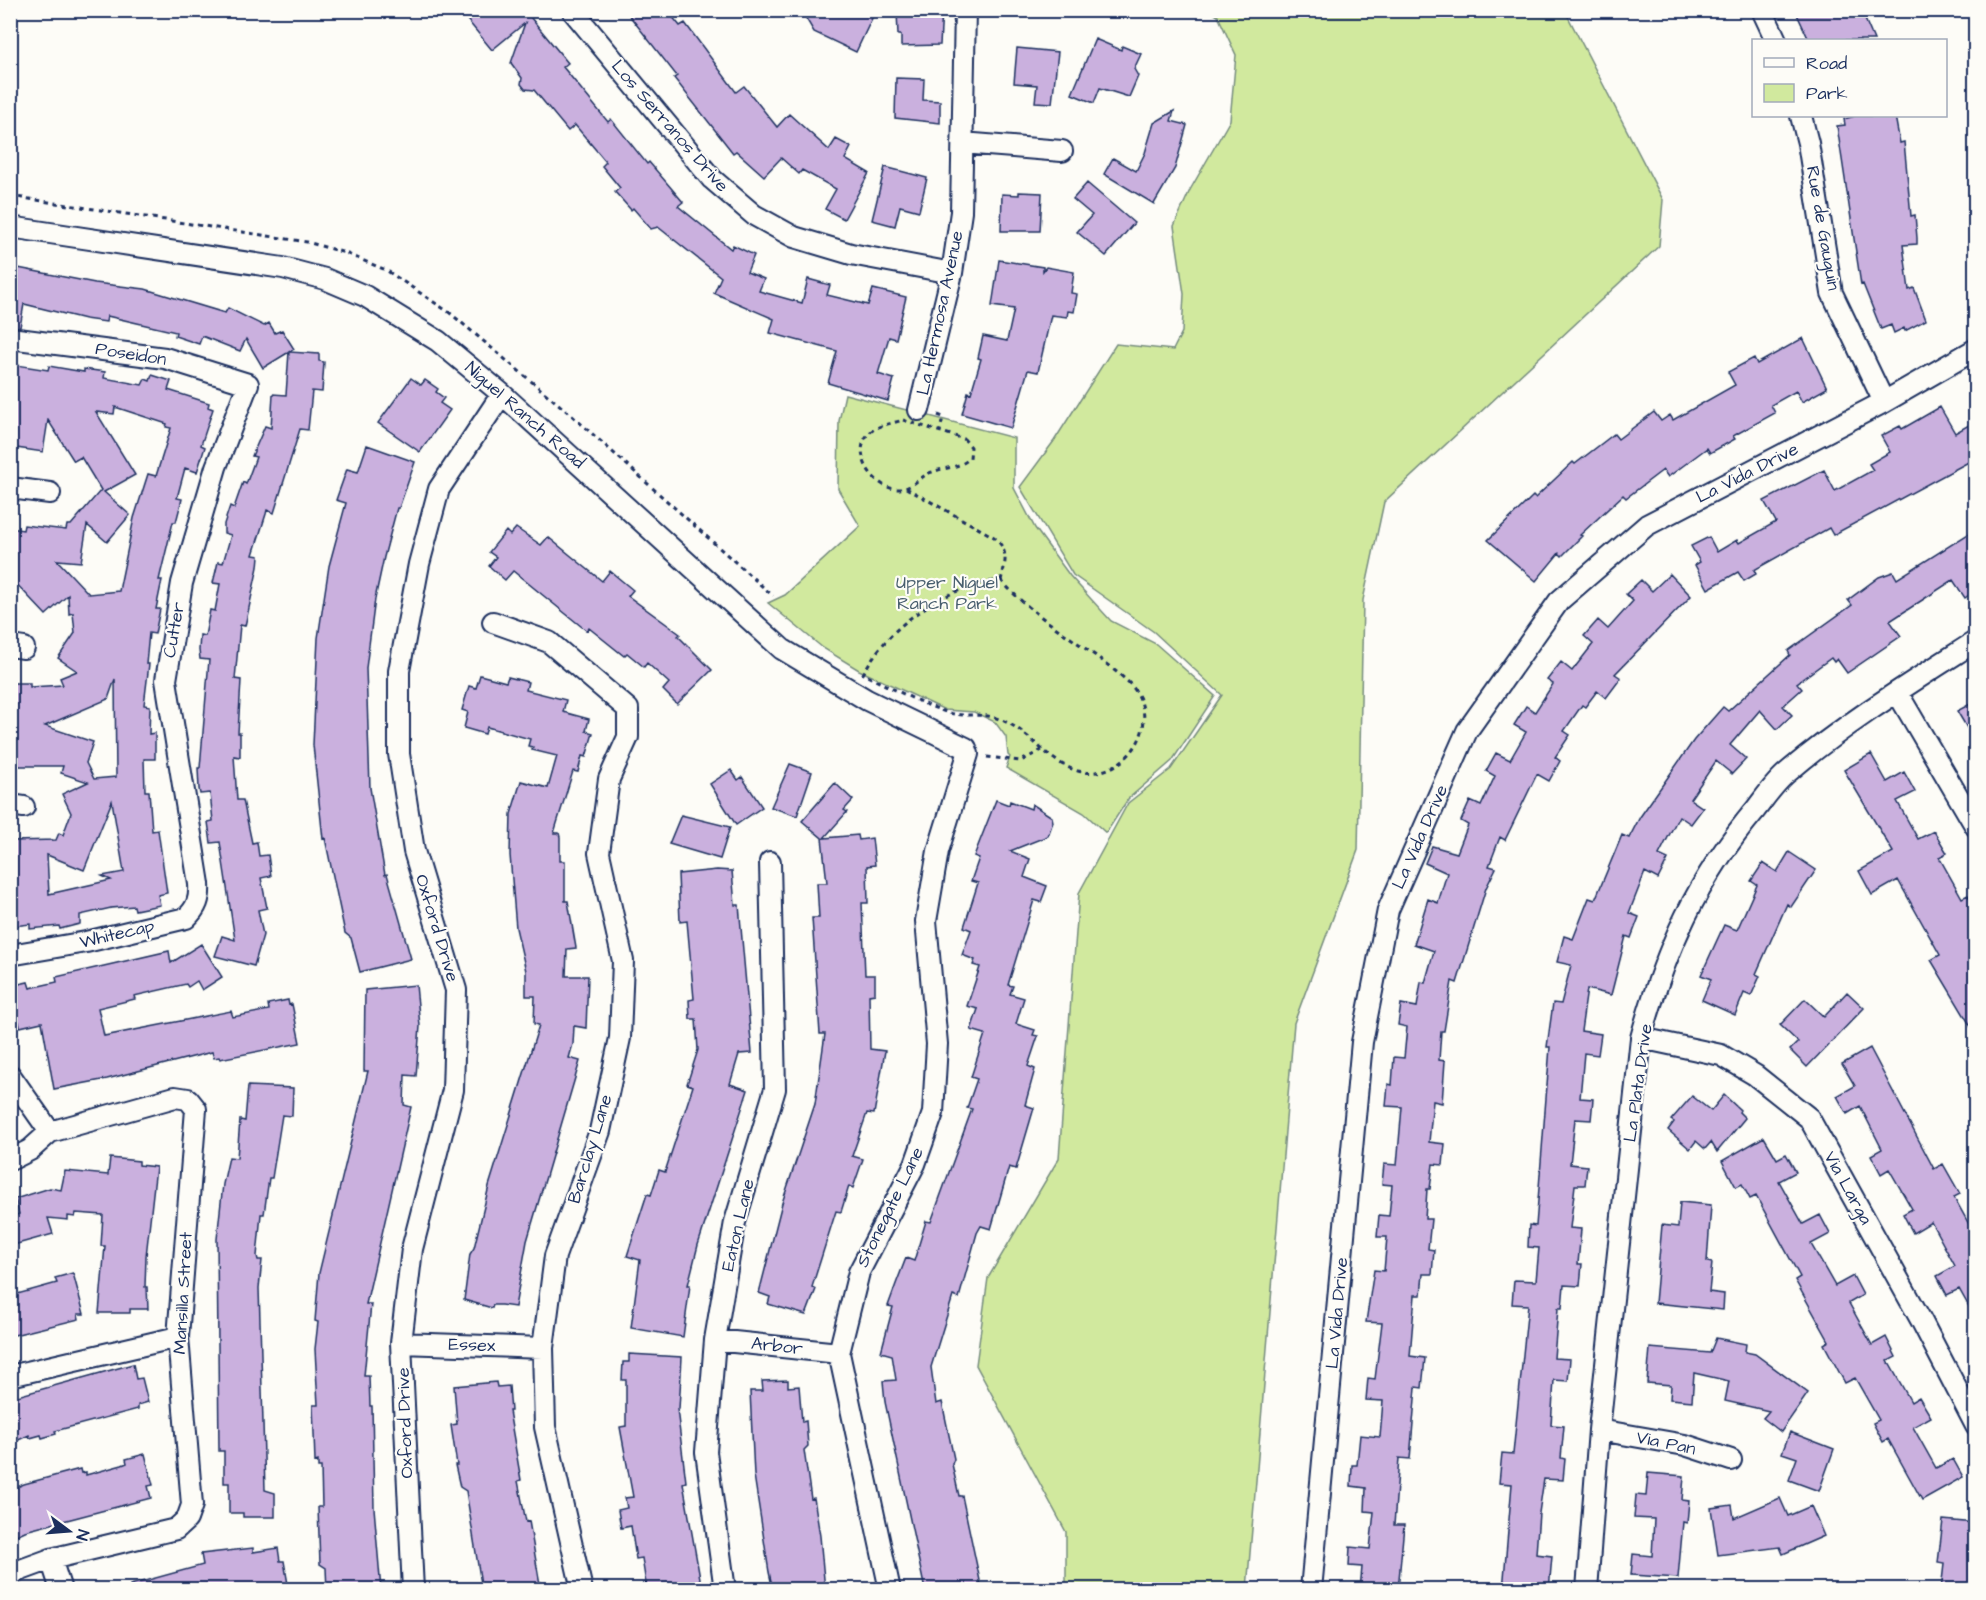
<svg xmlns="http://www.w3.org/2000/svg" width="1986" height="1600" viewBox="0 0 1986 1600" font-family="'Architects Daughter',sans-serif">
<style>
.green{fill:#d1e99e;stroke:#768c7e;stroke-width:1.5}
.building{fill:#cab0de;stroke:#1b2f5e;stroke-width:1.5;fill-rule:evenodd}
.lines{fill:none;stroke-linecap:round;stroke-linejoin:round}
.minor-casing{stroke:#1b2f5e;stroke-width:24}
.path{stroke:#1b2f5e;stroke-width:3;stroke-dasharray:4.5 4.5;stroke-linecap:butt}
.minor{stroke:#fdfcf7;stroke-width:20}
.labels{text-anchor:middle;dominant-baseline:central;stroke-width:4.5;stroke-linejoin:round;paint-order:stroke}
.street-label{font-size:18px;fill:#1b2f5e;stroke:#fdfcf7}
.park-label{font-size:18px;fill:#485e6e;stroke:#fdfcf7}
</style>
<rect width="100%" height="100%" fill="#fdfcf7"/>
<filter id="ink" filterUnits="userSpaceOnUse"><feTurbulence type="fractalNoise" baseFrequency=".0167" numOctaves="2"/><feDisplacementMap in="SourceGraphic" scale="12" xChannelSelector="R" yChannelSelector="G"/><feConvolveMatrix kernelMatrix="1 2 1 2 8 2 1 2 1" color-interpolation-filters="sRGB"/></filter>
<g filter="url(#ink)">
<path class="green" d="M1210 11H1565L1663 200 1659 246 1384 502 1363 600 1358 850 1294 1023 1247 1589H1066V1532L976 1365 988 1278 1059 1158 1079 893 1128 803 1171 769 1222 695 1154 632 1073 575 1020 487 1054 441 1116 344 1173 350 1182 332 1184 294 1174 226 1190 190 1230 120 1236 55 1218 16Z
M845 394 1014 438V488L1035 528 1070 576 1111 621 1156 644 1215 696 1172 761 1128 799 1106 833 1084 813 1006 768 1010 757 1008 755 1006 737 995 722 974 712 945 710 859 670 823 648 768 603 785 595 860 526 838 489 839 421Z"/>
<path class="building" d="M459 10H540L531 18 568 63 563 67 608 122 611 119 647 164 649 162 683 202 678 206 731 249 733 245 754 255 747 272 764 279 759 291 802 303 808 279 830 285 827 295 868 305 873 289 906 297 896 339 889 337 878 374 894 379 888 401 828 383 837 351 770 333 774 319 714 293 721 277 658 227 651 229 633 208 631 210 615 192 620 188 602 166 606 162 575 125 568 131 534 90 525 89 521 84 522 78 511 63 525 23 492 50Z
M625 10H667L680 26 685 23 736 92 744 86 777 127 789 114 829 150 836 139 851 147 845 159 869 173 844 219 825 209 836 189 802 170 799 174 781 158 764 176 736 151 733 153 674 78 677 76Z
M801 10H861L873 16 856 52 814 32Z
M897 10H942L940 45 901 46V35H898Z
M1795 10H1861L1874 40H1809Z
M1095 39 1121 50 1122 46 1141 54 1134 69 1138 76 1129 97 1100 88 1094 103 1072 94Z
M1017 48 1058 52 1052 103 1035 102 1037 85 1014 83Z
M896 78 924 79 923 100 940 101V123L895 118Z
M1174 111 1171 121 1187 125 1175 168 1154 204 1104 174 1113 158 1136 171 1145 153 1154 123Z
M1855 116H1895L1900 143 1904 142 1911 216 1915 215 1917 238V244L1903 245 1909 290 1914 288 1926 320 1905 331 1904 328 1894 333 1891 325 1881 329 1863 284 1861 285 1837 126 1845 125 1844 119Z
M885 167 927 178 919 211 900 206 895 226 872 220Z
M1087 183 1134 223 1106 256 1077 232 1092 215 1073 199Z
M1019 192 1042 193 1040 231H1001L1002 194 1019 195Z
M999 260 1043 267V271L1046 267 1074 272 1071 293 1077 294 1074 312 1068 311 1067 317 1051 315 1038 372 1028 370 1011 428 962 414 968 392 971 393 981 359 978 358 983 336 1007 341 1014 309 992 306Z
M13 267 95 283 145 289 225 313 228 308 264 326 269 323 275 333 282 330 294 349 289 352 319 354V361L324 362 322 392 312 391 308 430 300 429 274 513 267 510 266 514 253 555 259 556 258 567 245 626 240 625 235 679 241 680 238 733H240V757L234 756 237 800H243L252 843 257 842 259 856 268 855 271 876 261 878 267 908 258 910 263 935 254 966 215 956 222 936 235 940 220 842 211 843 208 822 213 821 210 793 200 794 199 789 198 768H200L209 660 200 659 199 650 200 635 205 636 210 610 215 611 220 584 213 583 218 562 223 563 231 535 224 533V524L230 506 234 508 243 482 246 484 256 457 252 456 265 426 271 428 273 394 286 395 289 352 263 368 246 339 240 351 202 336 199 344 175 336 176 332 107 316 106 322 85 319 24 304 20 327 10 326Z
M1803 338 1827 388 1802 402 1796 391 1771 405 1775 413 1733 436 1735 439 1710 453 1707 448 1668 477 1663 470 1626 498 1623 495 1580 535 1582 536 1562 556 1559 553 1536 581 1488 540 1533 496 1535 498 1573 462 1575 464 1614 434 1618 439 1654 412 1661 421 1670 415 1673 420 1735 385 1728 372 1754 358 1757 364Z
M10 364 48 370 49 366 84 372V369L105 372 104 378 142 385 145 379 150 381 152 375 171 381 168 390 209 403 208 407 213 409 201 445 205 447 197 472 185 468 177 498 182 499 176 522H173L159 580H162L156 609H160L155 634 149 633 146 664H149L144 705 150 706 149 734 155 733V759H144L145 791H149L152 831 158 830 167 893 158 895 160 905 135 910 134 906 111 908 80 915V924L60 929 59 926 30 929V924L14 926 10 922V896H14L12 841 56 840 59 833 63 835 71 813 62 794 88 782 61 773 63 766H10V683H30V687L63 685 60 678 77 671 58 658 75 633 73 613 69 614 68 595 46 615 10 577V528L23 530 24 525 66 530 67 525H71L101 490 81 457 74 461 48 420 43 452 10 447 14 402 10 401ZM115 407 167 424 166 427 171 428 156 476 148 474 134 518 119 591 89 594 57 560 81 562 87 525 107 542 130 515 104 492 135 475 96 412 114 414ZM115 679 116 777 94 779 86 763 93 742 45 726 108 699ZM112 801 124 872 102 876 111 880 49 894 47 855 84 870Z
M411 378 421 385 425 380 438 389 436 392 444 398 440 403 450 410 420 452 378 423Z
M1940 407 1955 433 1976 421V458L1833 535 1829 528 1754 570 1756 574 1744 581 1738 572 1708 589 1695 565 1700 562 1691 546 1709 537 1717 552 1737 540 1739 543 1776 522 1764 501 1824 470 1835 491 1873 470 1869 464 1890 452 1881 436 1900 426 1902 429Z
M367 445 415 462 399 508H397L384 557 375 599 366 668 370 788 385 875 387 874 411 959 360 972 351 938 345 933 325 838 323 839 313 745 318 638 329 566 346 503 336 500 347 469 358 472Z
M516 528 541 545 548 537 602 581 610 571 633 590 628 596 680 634 678 636 712 670 677 704 663 690 669 683 647 663 644 667 627 653 624 656 589 628 587 631 513 571 505 580 489 566 496 557 489 552 506 531 510 535Z
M1976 529V590L1965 598 1953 580 1927 597 1890 621 1901 636 1847 673 1837 659 1834 662 1831 658 1797 683 1802 689 1783 706 1792 715 1777 729 1760 710 1730 745 1746 759 1732 774 1716 761 1690 799 1703 808 1691 824 1679 816 1659 855 1668 859 1658 879 1645 872 1629 913 1639 917 1631 938 1626 936 1611 995 1587 989 1581 1031 1601 1034 1598 1055 1584 1053 1580 1098 1593 1099 1591 1120 1575 1119 1570 1164 1587 1166 1585 1185H1575L1570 1228 1581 1229 1578 1264H1582L1580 1286 1564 1285 1562 1308H1558L1554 1358 1570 1359 1568 1381 1554 1380 1551 1425 1564 1426 1561 1458 1565 1459 1563 1480 1544 1479 1539 1513 1536 1554 1552 1556 1549 1590H1503L1512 1484 1499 1483 1502 1453 1513 1454 1528 1305 1512 1304 1514 1280 1536 1281 1539 1248 1528 1247 1529 1225 1536 1226 1550 1047H1547L1553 1003 1561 1004 1571 965 1557 962 1564 936 1573 939 1589 898 1595 900 1622 835 1629 838 1640 817 1694 740 1723 707 1728 711 1790 655 1788 651 1852 605 1848 600 1879 577 1893 572 1897 579Z
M1670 574 1691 596 1615 674 1621 678 1606 698 1597 691 1585 707 1582 705 1564 731 1570 735 1555 757 1560 761 1549 781 1537 774 1505 840 1500 837 1489 866 1496 868 1486 888 1457 983 1452 981 1444 1031H1441L1439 1060 1445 1061 1442 1103 1433 1101 1429 1142 1445 1144 1443 1165 1433 1164 1430 1189H1427L1425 1219H1431L1428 1249 1434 1250 1432 1274H1423L1421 1295H1415L1410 1356 1425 1358 1422 1388 1416 1387 1410 1459 1399 1458 1394 1525H1404L1398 1590H1360L1362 1567 1349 1566 1350 1547 1370 1549 1374 1512 1365 1511 1366 1488 1351 1486 1352 1465H1357L1360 1435 1380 1437 1383 1401 1366 1400 1368 1378 1375 1379 1382 1323 1366 1322 1374 1270 1384 1271 1387 1237H1377L1379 1215 1389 1216 1392 1185 1382 1184 1384 1164 1397 1165 1402 1107 1386 1106 1388 1084 1392 1085 1394 1057 1404 1058 1407 1027 1398 1025 1401 1004 1417 1007 1421 982 1425 983 1434 951 1414 944 1428 899 1438 903 1447 873 1425 863 1432 846 1457 853 1468 825 1461 821 1470 801 1481 806 1495 776 1486 771 1496 753 1510 760 1526 732 1514 725 1526 706 1535 712 1553 684 1547 680 1561 662 1572 671 1593 644 1584 636 1598 620 1608 629 1633 601 1626 594 1641 580 1652 591Z
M480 675 506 682 508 677 528 682 526 690 566 700 563 712 589 719 586 731 593 733 586 757 582 756 578 772 573 771 554 833H559L560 837V861H565V901H568L576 948 567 949 566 976H588L586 1028 574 1026 573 1044 569 1058 580 1061 527 1241 515 1307 501 1305H493L492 1308 464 1300 470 1254 474 1248 489 1186 539 1025 534 1024 535 996H526V971L516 928 510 855 511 814 521 781 548 788 557 756 532 750 533 747 528 746 530 739 487 727 485 734 464 728 468 712 462 710 469 686 476 688Z
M1976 701V743L1957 711Z
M1871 754 1887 782 1904 772 1915 792 1897 801 1918 839 1934 831 1947 853 1939 857 1962 898 1968 895 1976 909V1035L1931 960 1940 955 1898 880 1872 895 1859 871 1893 852 1844 770Z
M790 764 812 772 797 816 771 807Z
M731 770 738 780 742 777 762 807 736 825 710 784Z
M835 783 853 800 844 810 847 812 824 838 858 835 859 840 872 838 875 865 867 866 868 903H862L865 975H875V994L869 995 870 1049 885 1051 874 1114 867 1113 852 1156 863 1159 853 1188 849 1186 841 1212 836 1211 812 1287 816 1289 806 1315 768 1304 770 1297 759 1293 782 1203 815 1104 825 1034H820L812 918H819L817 883H827L822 838 802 821Z
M996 800 1009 805 1010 801 1031 809 1032 804 1052 817 1053 822 1048 836 1010 851 1030 859 1024 877 1047 886 1041 902 1034 900 1008 985 1013 986 1010 994 1024 998 1016 1024 1035 1030 1033 1035 1038 1036 1028 1066 1035 1069 1025 1105 1034 1108 1016 1169 1009 1167 991 1229 981 1226 977 1233 959 1298 953 1296 931 1367 936 1404 942 1402 954 1459 952 1464 959 1496H962L982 1590H925L885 1402 883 1381 896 1380 892 1355 881 1352 893 1307 888 1306 896 1284 906 1258 914 1261 926 1221 931 1222 972 1109 967 1108 977 1079 971 1077 985 1034 971 1030 978 1009 967 1006 980 967 973 965 975 960 962 955 971 930 964 927 978 883 971 881 979 858 974 856Z
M681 815 730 827 720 859 669 844Z
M1789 852 1816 870 1791 907 1787 904 1756 974 1760 976 1751 996 1744 993 1735 1015 1702 1000 1711 979 1701 975 1724 925 1737 930 1757 885 1751 881 1763 863 1777 872Z
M717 870 732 871 735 905H739L752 1053 739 1054 730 1084 748 1090 698 1245 688 1285H690L683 1337 631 1328 640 1260 627 1256 647 1194 651 1195 659 1170 665 1172 693 1086 687 1084 698 1050 696 1019H690L689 1000 694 999 687 921 680 922 678 874Z
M201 944 222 977 202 990 197 981 188 987 186 984 134 996 135 999 98 1008 104 1036 231 1011 233 1017 269 1010 268 1004 288 1000 289 1005 292 1004 300 1043 220 1059 219 1057 214 1058 212 1052 107 1079 54 1089 42 1022 20 1027 19 1022 16 1023 10 986 28 982 30 988 57 982 56 977 169 951 171 963Z
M416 985 420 1026 416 1076 405 1075 404 1105 411 1107 366 1304H371L364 1376H369L370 1406H372L374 1508 381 1590H327L326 1568 320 1564 318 1507H322L321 1467H318V1461L315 1462 313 1405H318L315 1349 318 1322 315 1321 319 1273 368 1071H364L365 990Z
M1847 992 1864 1008 1807 1067 1790 1050 1798 1042 1780 1025 1805 999 1824 1017Z
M1870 1048 1934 1169 1943 1164 1960 1194 1954 1197 1970 1226 1976 1223V1319L1959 1289 1947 1295 1937 1276 1955 1266 1931 1222 1913 1233 1903 1214 1912 1209 1889 1169 1881 1174 1871 1155 1882 1149 1860 1106 1847 1114 1837 1096 1855 1086 1842 1064Z
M248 1086 293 1088 292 1116 282 1115 272 1178H269L264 1214H261L257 1256 258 1260H262L259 1288 265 1490 275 1493V1517H243V1513H229V1483H224V1451H219L217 1239 223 1184 229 1157 237 1158 240 1120 245 1121Z
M1724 1095 1740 1110 1739 1112 1745 1118 1717 1152 1711 1142 1705 1149 1696 1141 1690 1149 1668 1130 1674 1122 1671 1120 1692 1096 1711 1111Z
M1764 1137 1777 1159 1786 1154 1796 1172 1779 1181 1803 1224 1820 1215 1830 1234 1811 1244 1835 1286 1853 1276 1863 1295 1849 1303 1872 1345 1886 1337 1896 1357 1888 1361 1911 1402 1919 1397 1931 1417 1913 1427 1936 1468 1953 1459 1963 1477 1922 1500 1888 1439 1883 1442 1873 1423 1879 1420 1855 1378 1845 1383 1824 1344 1829 1341 1795 1280 1800 1277 1756 1196 1750 1199 1742 1184 1736 1187 1722 1161Z
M110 1158 139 1161V1165L156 1167 146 1256 145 1287H147L148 1309H130V1313H99L105 1246H101L103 1215 76 1213 75 1217 68 1216V1220L48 1218 53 1234 10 1246V1217L19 1214 15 1199 50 1188 61 1190 65 1171 108 1175Z
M1680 1202 1711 1205 1707 1262 1712 1263 1709 1292 1724 1294 1723 1310 1655 1303 1662 1225 1678 1227Z
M73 1273 84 1314H78L79 1319 10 1336V1296L57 1283 55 1278Z
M1716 1338 1746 1344 1745 1352 1755 1354 1808 1393 1781 1432 1763 1418 1769 1411 1725 1401 1729 1381 1694 1373 1692 1401 1670 1399 1671 1385 1647 1383 1650 1348 1710 1353Z
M629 1354 682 1357 679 1409H677L686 1482 683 1483 701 1584 647 1590 642 1558 636 1559 631 1526 621 1528 618 1510 627 1508 625 1498 633 1497 620 1427 626 1426V1380H622L623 1362H629Z
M133 1364 136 1379 142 1378 148 1402 138 1405V1409L55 1431 56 1434 42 1438 41 1435 30 1438 29 1435 10 1444V1398Z
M788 1380V1387L799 1386 802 1422 806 1421 808 1446 804 1450 811 1499 814 1498 820 1536 825 1590H773L769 1572 754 1475 750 1391H763L762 1381Z
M496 1382 497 1387 509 1386 511 1411H509L521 1480 518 1481 526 1522 529 1521 541 1590H482L466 1491 460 1487 455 1465H457L451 1425 457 1424 454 1386Z
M1790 1432 1834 1449 1819 1491 1789 1480 1797 1458 1782 1453Z
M145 1454 153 1485 148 1486 151 1498 25 1531 10 1538V1490L24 1484 80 1469 81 1473 86 1472V1475L122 1465 127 1463 126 1459Z
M1648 1473 1684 1476 1682 1500 1689 1501 1687 1523 1683 1522 1678 1578 1631 1575 1633 1554 1652 1556 1654 1519 1634 1518 1636 1495 1646 1496Z
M1780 1498 1788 1516 1811 1506 1824 1536 1783 1554 1780 1547 1718 1555 1711 1508 1732 1505 1734 1518Z
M1943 1520 1975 1523 1971 1548H1976V1590H1941L1944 1564 1938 1563Z
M253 1548V1552L278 1548 280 1561H284L289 1590H131L130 1585 203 1565 201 1554Z"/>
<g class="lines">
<g class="minor-casing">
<path id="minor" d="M572 10 712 179 754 215 794 237 851 254 952 273
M1762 10 1776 40
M1801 116 1808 143 1832 293 1884 402
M962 143 1062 151
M10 227 283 268 325 279 365 296 438 341 502 394 782 649 867 700 966 748 968 754 938 851 926 921 937 1044 933 1113 915 1164 859 1272 839 1353 890 1590
M10 338 165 358 248 384 216 467 182 583 166 680 199 884C200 899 197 908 186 918L86 942 10 955
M919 410 952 273 961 212 965 10
M10 488 50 493
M493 622 549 642 628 709V737L609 779 599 853 623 961 620 1038 600 1131 555 1256 543 1348 545 1427 582 1590
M10 646 24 648
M1897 692 1976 827
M10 805 24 807
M1641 1038 1721 1055 1755 1075 1809 1118 1921 1320 1976 1426
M10 1075 50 1132
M10 1160 30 1150 50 1132 175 1097 188 1099 196 1109 178 1337 192 1505 187 1519 176 1529 51 1559 10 1574
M715 1340 839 1353
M401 1343 543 1348
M10 1376 178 1337
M1599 1430 1685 1445 1731 1460
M51 1559 61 1590
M413 1590 401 1343 412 1249 453 1090 456 990 414 851 399 754V671L419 564 439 489 502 394
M725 1590 706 1452 715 1340 735 1222 775 1089 770 862
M1311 1590 1362 1042 1388 910 1467 731 1559 601 1647 525 1884 402 1976 349
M1587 1590 1599 1430 1641 1038C1665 950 1697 879 1756 809 1766 796 1776 781 1789 771 1847 722 1912 682 1976 641"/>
</g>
<path class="path" d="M10 196 307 242 345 253 386 270 450 313 569 413 773 596
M938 415 943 417 940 431
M903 420 964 439 971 447 970 458C960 468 946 467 932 472 922 475 915 485 905 488 877 497 845 449 873 430 880 425 894 423 903 420Z
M906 488 994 537C1009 551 1006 561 1001 580
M1001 580C1029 613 1070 636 1104 662 1116 672 1133 683 1139 697 1158 737 1118 781 1078 771 1046 762 1030 730 999 719 982 712 963 718 946 712 917 702 890 687 863 674 890 623 944 587 1001 580Z
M987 757 1021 761 1042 750"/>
<use href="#minor" class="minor"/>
</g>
</g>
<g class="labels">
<g class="street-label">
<text transform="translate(670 126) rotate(49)">Los Serranos Drive</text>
<text transform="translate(1823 228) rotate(80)">Rue de Gauguin</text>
<text transform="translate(940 313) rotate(-78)">La Hermosa Avenue</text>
<text transform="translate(131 354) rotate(9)">Poseidon</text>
<text transform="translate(525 415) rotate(41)">Niguel Ranch Road</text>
<text transform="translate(1747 473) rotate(-27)">La Vida Drive</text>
<text transform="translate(174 630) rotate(-80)">Cutter</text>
<text transform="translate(1420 837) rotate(-66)">La Vida Drive</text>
<text transform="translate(437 928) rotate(73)">Oxford Drive</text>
<text transform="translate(117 934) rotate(-13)">Whitecap</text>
<text transform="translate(1638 1083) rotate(-82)">La Plata Drive</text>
<text transform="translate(590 1149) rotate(-73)">Barclay Lane</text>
<text transform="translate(1848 1188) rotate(61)">Via Larga</text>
<text transform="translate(890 1207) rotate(-64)">Stonegate Lane</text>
<text transform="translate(738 1225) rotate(-77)">Eaton Lane</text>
<text transform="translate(183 1293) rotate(-87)">Mansilla Street</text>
<text transform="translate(1337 1313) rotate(-85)">La Vida Drive</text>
<text transform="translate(472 1345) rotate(2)">Essex</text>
<text transform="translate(777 1346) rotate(6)">Arbor</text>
<text transform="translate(405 1423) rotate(-92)">Oxford Drive</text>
<text transform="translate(1666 1443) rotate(12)">Via Pan</text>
</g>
<g class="park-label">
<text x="947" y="582">Upper Niguel<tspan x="947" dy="21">Ranch Park</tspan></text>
</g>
</g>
<rect width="1986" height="1600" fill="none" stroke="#fdfcf7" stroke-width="36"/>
<rect x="18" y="18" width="1950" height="1564" fill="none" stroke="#1b2f5e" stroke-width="2" filter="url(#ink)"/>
<rect x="1752" y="39" width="195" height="78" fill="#fdfcf7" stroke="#a3aaba" stroke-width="1.5"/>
<rect x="1764" y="58" width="30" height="9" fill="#fdfcf7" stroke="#a3aaba" stroke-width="1.5"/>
<text x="1806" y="69" font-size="18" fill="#1b2f5e">Road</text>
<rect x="1764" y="84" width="30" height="18" fill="#d1e99e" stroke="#a3aaba" stroke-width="1.5"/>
<text x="1806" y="99" font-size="18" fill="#1b2f5e">Park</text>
<g transform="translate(69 1531) rotate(106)" stroke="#fdfcf7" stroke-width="4.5" paint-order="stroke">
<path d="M0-4.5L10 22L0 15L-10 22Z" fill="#1b2f5e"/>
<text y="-9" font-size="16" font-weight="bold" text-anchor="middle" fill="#1b2f5e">N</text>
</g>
</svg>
